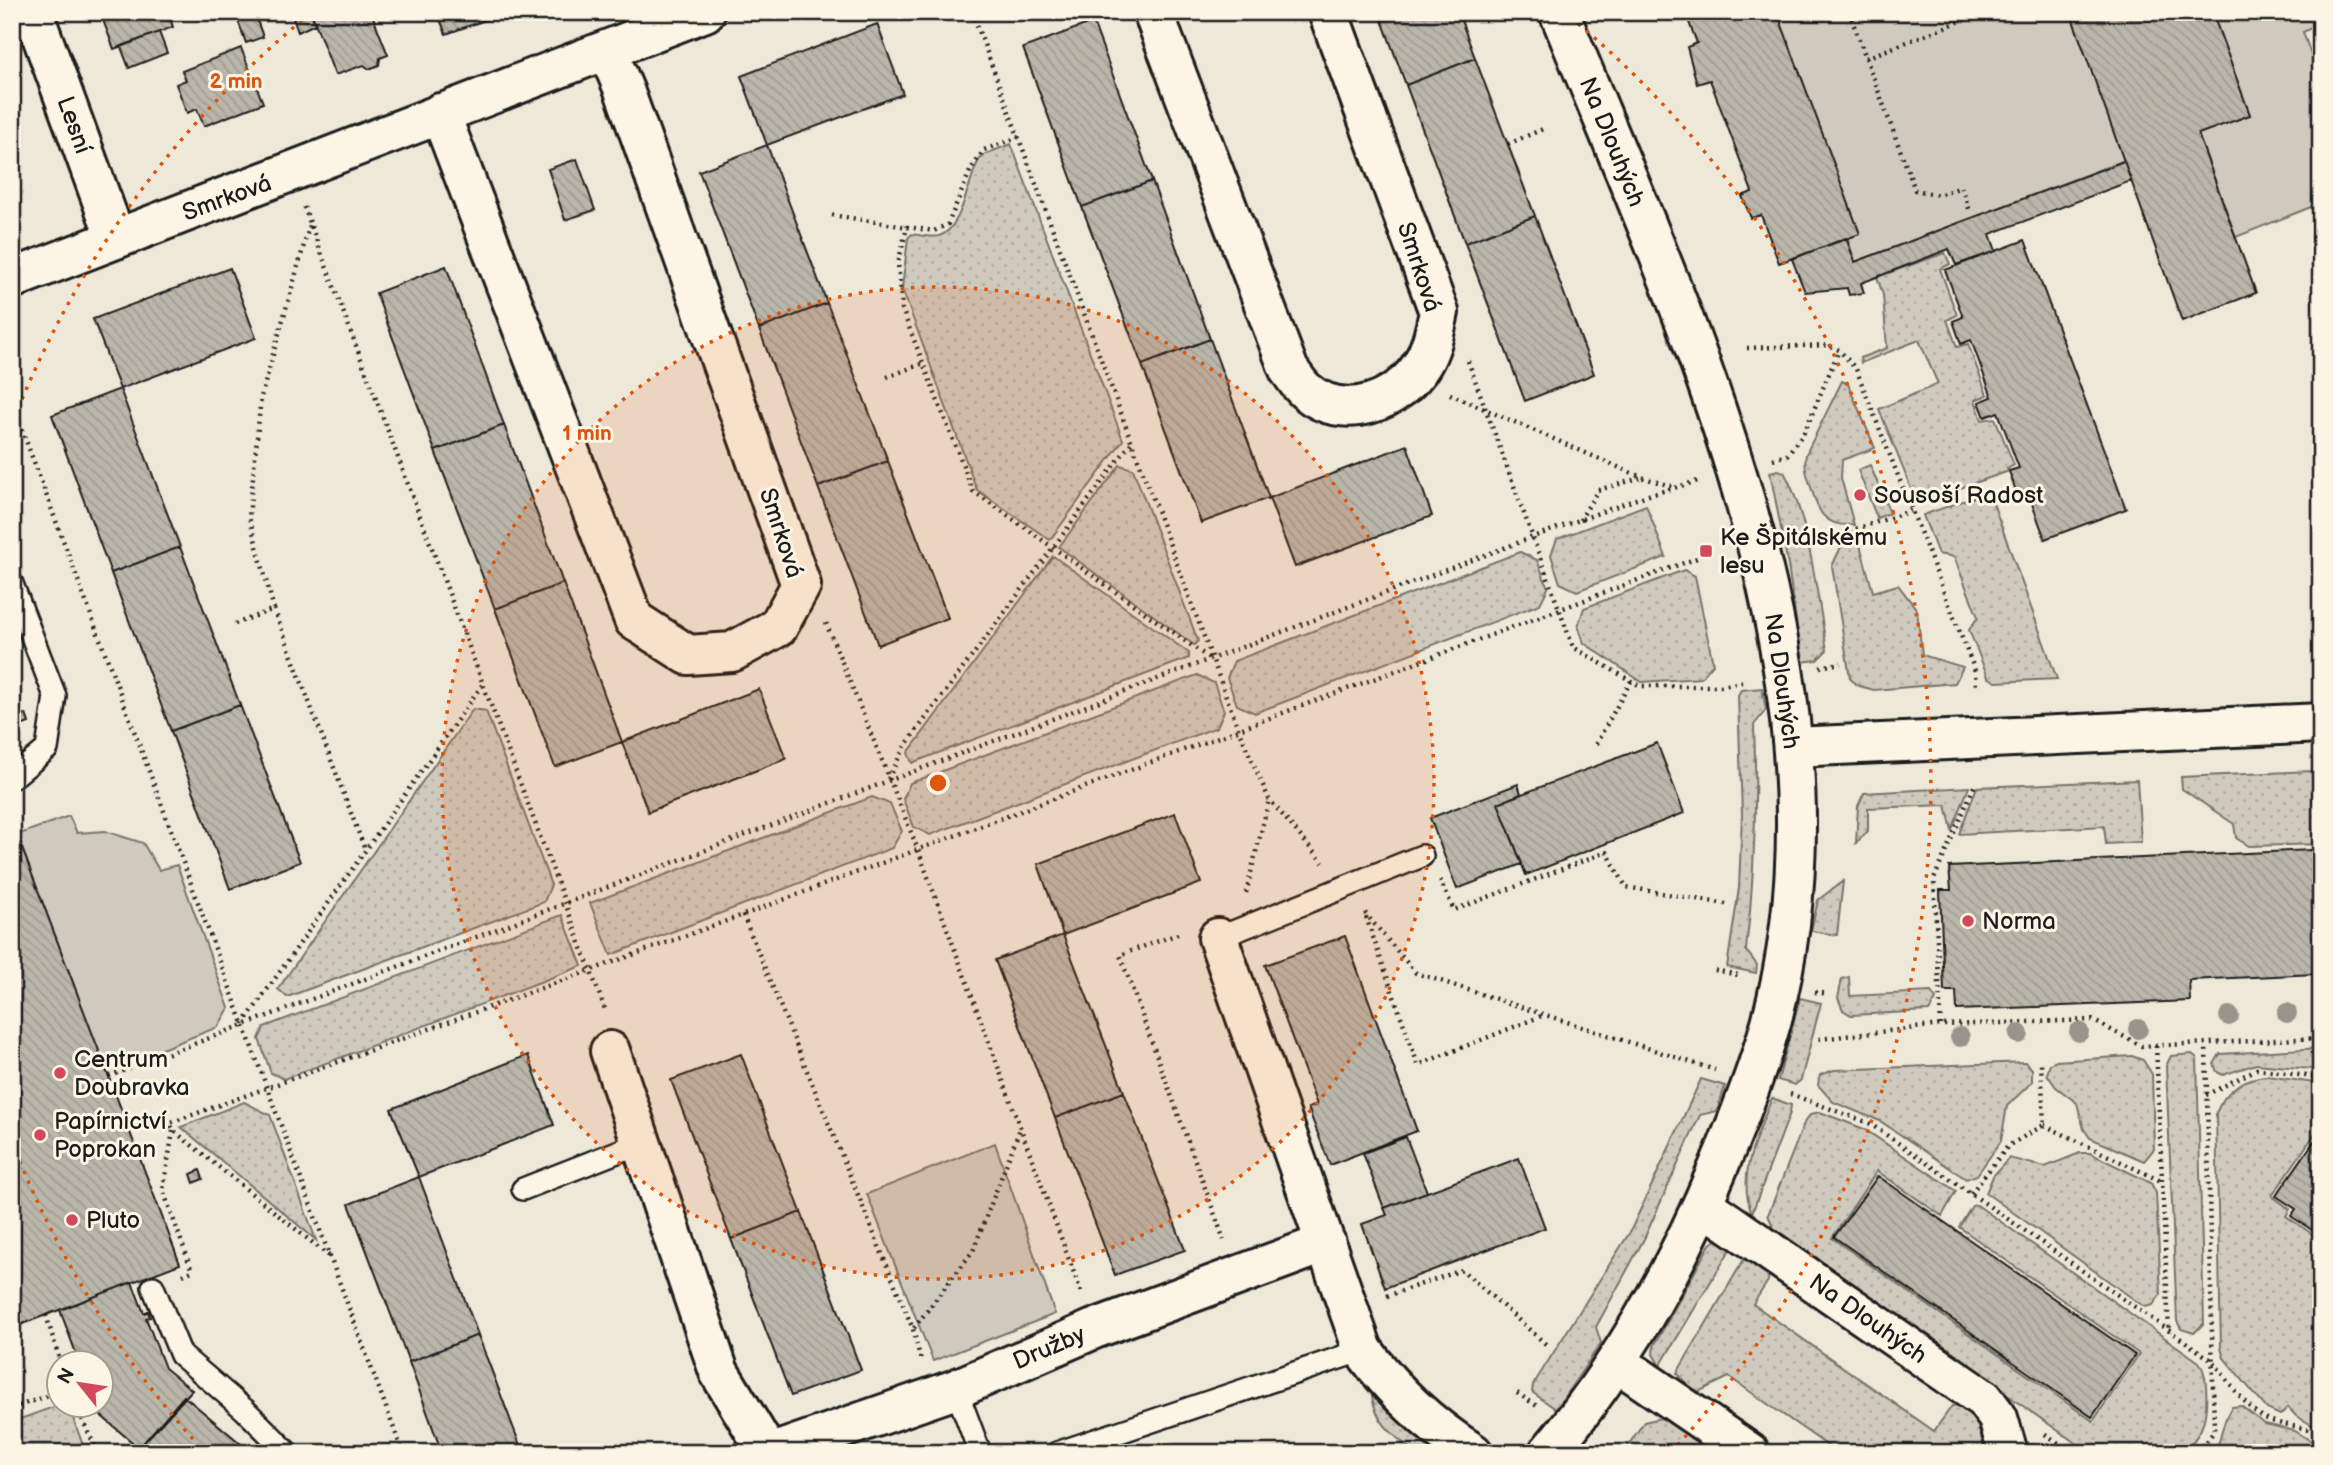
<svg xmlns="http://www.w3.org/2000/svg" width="2333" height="1465" viewBox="0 0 2333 1465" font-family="'Balsamiq Sans',sans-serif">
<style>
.grass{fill:url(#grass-dots);stroke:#76736c;stroke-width:2}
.park{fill:#cfcabd;stroke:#76736c;stroke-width:2}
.building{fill:url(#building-back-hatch);stroke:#1c1c1c;stroke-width:2}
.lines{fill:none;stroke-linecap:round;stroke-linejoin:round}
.service-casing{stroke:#1c1c1c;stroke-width:26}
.minor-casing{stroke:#1c1c1c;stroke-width:44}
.tertiary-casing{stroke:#1c1c1c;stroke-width:44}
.path{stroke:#1c1c1c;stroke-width:4.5;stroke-dasharray:2 5;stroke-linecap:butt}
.service{stroke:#fcf5e5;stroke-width:21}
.minor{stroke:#fcf5e5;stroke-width:38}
.tertiary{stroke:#fcf5e5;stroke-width:38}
.tree{fill:#98948b}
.ring{fill:none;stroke:#de560d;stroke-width:3.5;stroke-dasharray:3.5 7}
.poi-dot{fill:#d1495b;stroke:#fcf5e5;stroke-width:2.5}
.labels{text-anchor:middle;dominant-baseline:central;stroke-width:6;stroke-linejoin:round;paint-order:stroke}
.street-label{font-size:24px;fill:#1c1c1c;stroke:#fcf5e5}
.poi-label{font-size:24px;fill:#1c1c1c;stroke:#fcf5e5;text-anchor:start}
.centre{fill:#de560d;stroke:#fcf5e5;stroke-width:3.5}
.ring-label{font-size:21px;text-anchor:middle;font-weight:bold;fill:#de560d;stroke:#fcf5e5;stroke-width:6;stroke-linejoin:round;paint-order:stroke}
</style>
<defs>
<pattern id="grass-dots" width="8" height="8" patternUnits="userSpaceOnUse" patternTransform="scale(1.75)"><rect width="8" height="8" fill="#cfcabd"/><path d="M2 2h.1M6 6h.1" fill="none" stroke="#b1ada2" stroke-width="1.8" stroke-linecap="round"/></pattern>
<pattern id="building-back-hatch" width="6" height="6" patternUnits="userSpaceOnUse" patternTransform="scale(1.75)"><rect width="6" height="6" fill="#bab6aa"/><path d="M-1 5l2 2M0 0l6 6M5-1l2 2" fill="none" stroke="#9f9c92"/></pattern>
</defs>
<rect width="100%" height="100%" fill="#eee8d9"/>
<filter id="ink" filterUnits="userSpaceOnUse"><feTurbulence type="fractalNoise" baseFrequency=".0143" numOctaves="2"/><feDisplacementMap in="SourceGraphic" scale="14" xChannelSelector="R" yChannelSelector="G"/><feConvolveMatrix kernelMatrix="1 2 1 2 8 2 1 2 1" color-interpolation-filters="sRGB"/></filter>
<g filter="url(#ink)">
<path class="grass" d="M1011 144 1123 440 1050 540 977 490 902 289 908 238 912 234C920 235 931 238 939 236 962 230 968 179 979 160L985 154Z
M1945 253 1950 264 1940 269 1957 315 1947 320 1957 347 1968 344 1987 395 1975 400 1982 420 1995 418 2014 465 2007 469 2009 471 1917 503 1879 409 1938 384 1919 340 1861 363 1860 358 1887 348 1883 295 1877 277Z
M1842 381 1848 384 1875 448 1842 460 1841 478 1854 525C1824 527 1818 512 1811 487 1807 475 1804 467 1806 454Z
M1120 465 1133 469 1198 641 1194 645 1059 547Z
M1870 465 1890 513 1877 518 1858 470Z
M1778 470 1784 472C1808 513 1818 601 1827 650L1817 660 1802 662 1788 565 1770 472Z
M1989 492 2057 679 1996 682 1988 677 1969 630 1978 617 1954 557 1938 554 1923 515Z
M1646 505 1666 557 1577 591 1560 583 1551 555 1557 539Z
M1857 534 1873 592 1898 585 1917 610 1922 655 1963 667 1955 683 1874 690 1856 685 1850 678 1832 566 1844 541Z
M1520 552 1537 560 1548 588 1540 604 1255 713 1237 705 1227 678 1234 661Z
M1053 556 1189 653V658L912 763 908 753Z
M1684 570 1695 576 1713 664 1701 678 1642 682 1584 643 1578 626 1584 608Z
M1197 675 1214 683 1224 711 1217 727 930 835 914 827 903 799 910 783Z
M1762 688 1766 710 1754 725C1757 801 1755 874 1746 950L1757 965 1756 973 1727 967 1739 888 1742 815 1738 695 1741 690Z
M473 709 486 711 551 885 544 902 287 997 278 989Z
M2313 771 2321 774V844L2249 846 2236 838 2234 824 2182 789 2181 777Z
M2137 780 2141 842 2106 844 2104 826 1959 834 1977 787Z
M1969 787 1952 830 1946 805 1868 808V831L1856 843 1858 806 1864 793Z
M872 797 890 804 902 831 892 848 611 955 590 903Z
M1843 881 1837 935 1811 931 1818 900Z
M562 915 582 966 284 1079 271 1073 259 1039 264 1027Z
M1849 977 1850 996 1931 992 1936 999 1929 1011 1851 1015 1843 1010 1838 998 1842 979Z
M1800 998 1821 1003 1801 1080 1795 1085 1778 1080Z
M2321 1048V1070L2256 1064 2223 1075 2217 1072 2214 1064 2220 1054Z
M2192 1054 2197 1058 2204 1323 2194 1333 2181 1329 2177 1321 2166 1066 2171 1056Z
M2132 1056 2143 1060 2152 1074 2154 1149 2144 1161 2090 1138 2084 1129 2077 1103 2056 1087 2047 1074 2050 1064 2056 1061Z
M2025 1062 2032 1069V1082L2007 1106 2001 1141 1977 1175 1966 1179 1880 1121 1833 1102 1818 1085 1820 1075 1834 1070Z
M2268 1076 2321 1084V1139L2314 1135 2272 1196 2290 1209 2286 1216 2321 1240V1430L2296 1416 2288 1407 2280 1415 2267 1409 2224 1358 2221 1348 2216 1113C2225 1091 2243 1077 2268 1076Z
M1701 1079 1725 1086 1717 1111 1700 1115 1644 1239 1596 1327 1601 1343 1556 1409 1532 1392 1533 1385 1630 1232Z
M1772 1098 1791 1105 1790 1113 1752 1213C1736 1175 1758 1134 1772 1098Z
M244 1102 270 1115 316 1240 181 1127Z
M1820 1112 1864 1129 1956 1191 1942 1216 1877 1171 1832 1238 2093 1421 2139 1354 1959 1227 1972 1206 1977 1205 2199 1362C2209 1375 2208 1414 2201 1429 2197 1437 2190 1445 2185 1453H2090L1776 1233 1768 1215 1805 1121 1811 1114Z
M2080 1153H2090L2151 1183 2156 1193 2161 1294 2153 1305 2146 1307 2139 1303 1986 1193 1993 1176 2009 1158 2045 1167Z
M1719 1239 1734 1243 1660 1366 1653 1354 1654 1346 1710 1244Z
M1747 1254 1769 1272 1768 1281 1753 1304 1934 1431 1952 1406 1965 1403 1976 1420 1986 1453H1838L1729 1377 1696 1393 1677 1373Z
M1375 1392 1436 1453H1415C1395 1436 1376 1424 1372 1396Z
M56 1406 72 1416 86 1453H12V1422Z
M2241 1406 2265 1424 2295 1431 2321 1447V1453H2214C2223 1438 2222 1419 2232 1407Z
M1661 1418 1680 1424 1725 1453H1623L1644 1422Z"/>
<path class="park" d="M1777 12H2070L2125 160 1855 262Z
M2212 12H2321V23L2303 32 2321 83V203L2236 237 2198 134 2250 115Z
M69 816 77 833 105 831 143 843 159 870 177 865 229 1008 218 1027 106 1071 17 835Z
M995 1143 1055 1314 933 1361 867 1194Z"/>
<path class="building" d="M100 12H168L173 27 114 49Z
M235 12H254L263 37 246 43Z
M291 12H311L315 24 298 32Z
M311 12H371L388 55 380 58 379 65 369 69 364 65 335 75Z
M437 12H505V13L446 34Z
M1379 12H1458L1475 58 1406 85Z
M1685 12H1777L1860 234 1779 263 1761 215 1751 218 1742 196 1752 192 1710 80 1697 84 1687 47 1697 43Z
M2070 12H2212L2250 115 2198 134 2256 293 2182 321Z
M1093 22 1152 181 1082 207 1023 48Z
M877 24 903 94 767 145 741 76Z
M159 32 167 53 129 68 121 47Z
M241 48 263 103 204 126 197 109 187 113 176 84 186 80 182 71Z
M1475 58 1535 216 1465 243 1406 85Z
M767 145 827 303 759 329 699 171Z
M577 159 595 210 565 220 548 169Z
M2124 161 2131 181 1990 234 1996 251 1956 265 1949 249 1861 283 1864 293 1849 295 1847 288 1805 292 1792 259 1846 238 1855 262Z
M1152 181 1210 339 1142 365 1082 207Z
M1535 216 1594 374 1525 401 1465 243Z
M2025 240 2126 509 2045 539 2027 490 2017 494 2009 471 2019 468 1998 412 1985 417 1979 402 1992 397 1971 340 1961 344 1953 321 1963 317 1945 270Z
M446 266 504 425 435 451 376 293Z
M230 268 256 338 120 389 93 319Z
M827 303 888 461 818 487 759 329Z
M1210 339 1269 498 1201 523 1142 365Z
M120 389 180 547 111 573 52 415Z
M504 425 563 583 495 609 435 451Z
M1407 445 1432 516 1295 567 1269 498Z
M888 461 948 618 878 645 818 487Z
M180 547 240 705 171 731 111 573Z
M563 583 622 742 555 767 495 609Z
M759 689 786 759 648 812 622 742Z
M240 705 300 862 230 889 171 731Z
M26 714 29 723 21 726 17 717Z
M1657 743 1684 813 1526 875 1498 803Z
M1518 784 1521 794 1498 803 1522 864 1457 889 1430 818Z
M1175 813 1201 883 1063 935 1038 864Z
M12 822 180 1264 12 1328Z
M2312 850 2317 974 2189 980 2190 1001 1957 1010 1956 991H1944L1940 890H1951L1949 867Z
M1063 935 1124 1092 1055 1118 995 960Z
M1345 936 1417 1131 1330 1165 1308 1108 1317 1105 1265 965Z
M741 1054 801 1212 731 1239 671 1080Z
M528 1055 554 1125 419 1177 391 1109Z
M1124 1092 1185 1250 1115 1275 1055 1118Z
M1406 1137 1427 1192 1384 1208 1363 1153Z
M2315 1140 2321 1144V1236L2291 1216 2296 1209 2276 1196Z
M1519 1158 1545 1228 1385 1288 1362 1224 1387 1215 1384 1208Z
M200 1170 203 1179 194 1183 191 1174Z
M1878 1176 2135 1355 2092 1417 1834 1237Z
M419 1177 478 1335 409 1362 349 1204Z
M801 1212 861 1370 791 1396 731 1239Z
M132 1282 144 1313 148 1311 150 1317 146 1318 165 1368 192 1390 139 1448 99 1414 96 1406H102V1364H80L60 1310Z
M478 1335 523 1453H442L409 1362Z
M184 1396 240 1443 232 1453H145L139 1448Z"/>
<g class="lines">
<g class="service-casing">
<path id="service" d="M12 584 55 696 47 749 12 778
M1218 938 1422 856
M523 1189 640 1143
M153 1287 181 1355 245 1410 288 1453
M956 1389 980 1453
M1057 1453 1363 1350"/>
</g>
<g class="minor-casing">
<path id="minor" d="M33 12 116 239
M1153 12 1289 370C1294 376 1299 385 1306 391 1343 423 1399 402 1422 364 1432 348 1435 330 1439 312L1328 12
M440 113 634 620 688 655 732 652 778 627 801 585 624 90 608 52
M12 279 705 12
M1793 747 2321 723
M1218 938 1363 1350C1395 1393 1428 1424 1473 1453
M610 1051 719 1372 768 1453
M1703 1205 1984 1399 1998 1418 2008 1453
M1617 1362 1750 1453
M772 1453 956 1389 1094 1329 1326 1243"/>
</g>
<g class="tertiary-casing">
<path id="tertiary" d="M1548 1453C1620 1368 1675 1271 1718 1168 1738 1121 1757 1073 1771 1023 1862 682 1685 322 1559 12"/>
</g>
<path class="path" d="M972 12 1239 731 1269 799 1323 863
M1849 12 1915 190 1939 195 1961 187 1970 211
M1866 58 1984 12
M1019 137 984 150 971 169 948 224 934 231 907 227 898 264 902 309 973 491 1209 658
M1508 144 1543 129
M304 207 606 1012
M832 215 907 227
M1747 348 1828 345 1839 350 1856 369 1975 671 1976 688
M1468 361 1573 647 1640 686H1723L1742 682
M887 377 924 363
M1450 394 1641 477 1674 487
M12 403 403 1453
M1773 459 1787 455 1805 431 1839 350
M1580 520 1598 490 1640 478
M1816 542 1914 510
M274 609 249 517 261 397 310 224
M826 623 917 847 1081 1292
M235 624 274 609 365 850
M1820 667 1841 663
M1596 744 1631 681
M888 779 905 746 1131 443
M1440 880 1454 910 1607 852 1626 887 1726 904
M2321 890V894
M1246 893 1269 800
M1365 913 1416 973 1715 1070
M743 915 913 1329 921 1361
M1366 917 1418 1065 1544 1015
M1178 934 1120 955 1224 1240
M1715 970 1738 975
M1815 992 1828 994
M243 1024 482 685
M1941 1025 1934 879 1976 782
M1819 1039 1941 1025 2092 1020 2142 1046 2321 1038
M2156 1046 2169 1333
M109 1076 1533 537 1642 497 1698 481
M1790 1094 1869 1123 2213 1361C2229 1381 2249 1415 2275 1422 2292 1427 2305 1426 2321 1437
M2206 1095 2257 1069 2321 1078
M2044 1125 2163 1182
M173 1131 163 1190 192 1271 183 1275
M1971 1193 2008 1146 2044 1125 2041 1062
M329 1256 173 1130 170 1123 743 915 1697 558
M1387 1296 1462 1270 1549 1347
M46 1315 61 1364
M914 1328 973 1251 1021 1126
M1517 1393 1537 1406
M76 1406 98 1453
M12 1408 60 1392
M2045 1434 2074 1453
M2199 1453 2214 1431 2206 1045"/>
<use href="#service" class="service"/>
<use href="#minor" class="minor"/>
<use href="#tertiary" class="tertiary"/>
</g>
<g class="tree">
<circle cx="2287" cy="1013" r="10"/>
<circle cx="2229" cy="1016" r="10"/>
<circle cx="2138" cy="1029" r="10"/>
<circle cx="2079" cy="1032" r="10"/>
<circle cx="2019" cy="1034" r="10"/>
<circle cx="1960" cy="1037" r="10"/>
</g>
</g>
<circle cx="938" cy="783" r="496" fill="#de560d" fill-opacity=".12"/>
<g class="ring">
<circle cx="938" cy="783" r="496"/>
<path d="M200 1447A993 993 0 0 1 14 1147M14 419A993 993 0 0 1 306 17M1570 17A993 993 0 0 1 1676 1447"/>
</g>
<g class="poi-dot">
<circle cx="1860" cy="495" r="7"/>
<rect x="1699" y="544" width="14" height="14" rx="3.5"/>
<circle cx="1968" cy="921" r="7"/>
<circle cx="60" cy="1073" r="7"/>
<circle cx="40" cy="1135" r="7"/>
<circle cx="72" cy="1220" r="7"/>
</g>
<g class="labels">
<g class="street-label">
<text transform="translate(74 125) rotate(70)">Lesní</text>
<text transform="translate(1612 142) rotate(68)">Na Dlouhých</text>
<text transform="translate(227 198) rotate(-20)">Smrková</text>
<text transform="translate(1419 267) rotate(72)">Smrková</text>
<text transform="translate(781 533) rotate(72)">Smrková</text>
<text transform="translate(1782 681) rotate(82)">Na Dlouhých</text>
<text transform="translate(1868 1319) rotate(35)">Na Dlouhých</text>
<text transform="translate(1049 1348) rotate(-23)">Družby</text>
</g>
<g class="poi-label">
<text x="1874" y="495">Sousoší Radost</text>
<text x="1720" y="537">Ke Špitálskému<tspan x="1720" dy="28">lesu</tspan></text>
<text x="1982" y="921">Norma</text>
<text x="74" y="1059">Centrum<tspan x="74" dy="28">Doubravka</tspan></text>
<text x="54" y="1121">Papírnictví<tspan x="54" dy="28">Poprokan</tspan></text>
<text x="86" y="1220">Pluto</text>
</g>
</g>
<circle cx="938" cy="783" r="10" class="centre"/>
<g class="ring-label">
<text x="236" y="88">2 min</text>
<text x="587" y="440">1 min</text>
</g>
<rect width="2333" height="1465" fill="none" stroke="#fcf5e5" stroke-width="42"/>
<rect x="21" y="21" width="2291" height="1423" fill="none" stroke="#1c1c1c" stroke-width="2.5" filter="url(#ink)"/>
<g transform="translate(80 1384) rotate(300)"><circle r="33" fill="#fcf5e5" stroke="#a29e95" stroke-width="2"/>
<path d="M0-5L12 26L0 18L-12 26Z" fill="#d1495b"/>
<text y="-10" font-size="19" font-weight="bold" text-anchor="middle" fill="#1c1c1c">N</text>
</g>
</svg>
